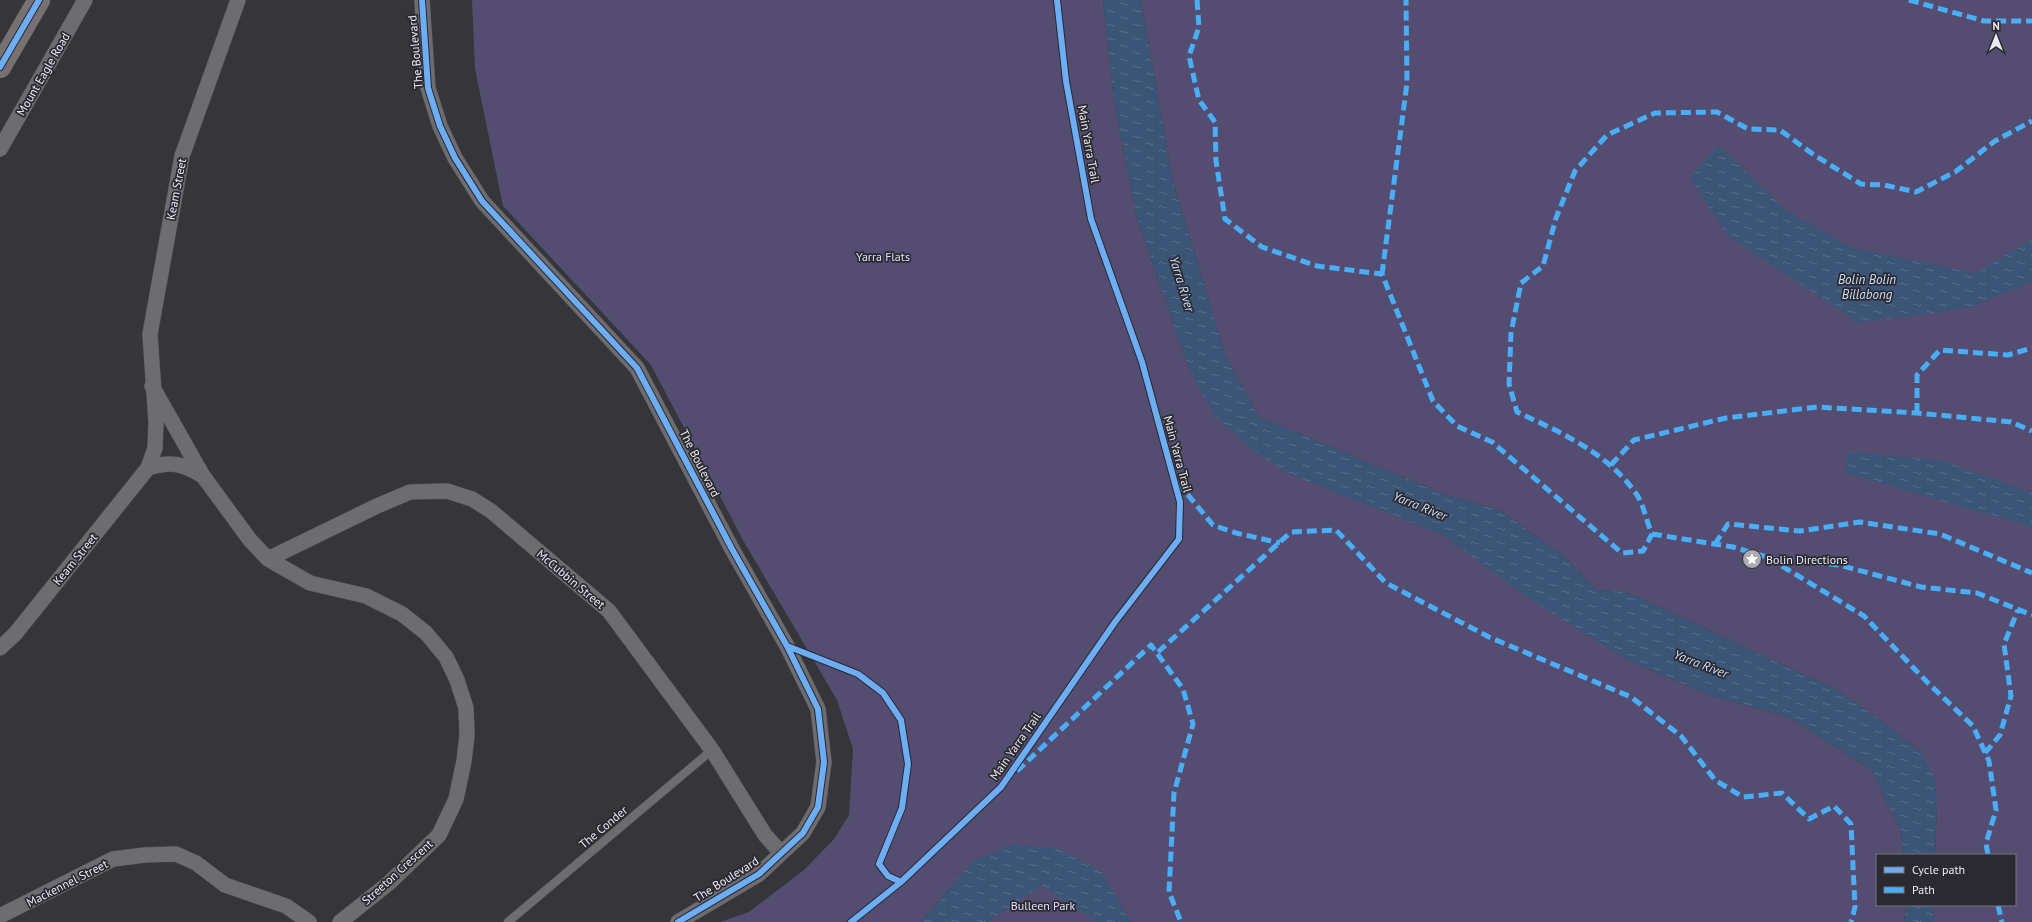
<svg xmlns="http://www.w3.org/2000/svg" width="2032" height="922" viewBox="0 0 2032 922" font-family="'PT Sans',sans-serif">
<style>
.green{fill:#544d71}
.water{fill:url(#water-ripples)}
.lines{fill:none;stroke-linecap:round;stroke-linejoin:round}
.service-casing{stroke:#545357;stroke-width:9}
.minor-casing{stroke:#545357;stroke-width:16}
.primary-casing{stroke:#545357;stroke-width:23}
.service{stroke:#6d6c71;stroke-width:8}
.minor{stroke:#6d6c71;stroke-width:15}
.primary{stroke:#787173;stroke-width:22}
.quiet{stroke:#49aef6;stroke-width:5;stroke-dasharray:10 5;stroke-linecap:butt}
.cycleway-casing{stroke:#2b2931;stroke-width:8}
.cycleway{stroke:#6dadf4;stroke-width:6}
.labels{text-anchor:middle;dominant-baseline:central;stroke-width:3.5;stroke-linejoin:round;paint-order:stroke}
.street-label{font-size:12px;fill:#ebeaf0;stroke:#2b2931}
.park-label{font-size:12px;fill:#e2ddfa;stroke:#2b2931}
.poi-label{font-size:12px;fill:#ebeaf0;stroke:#2b2931;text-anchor:start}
.water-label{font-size:13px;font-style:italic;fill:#cadef6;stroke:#2b2931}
</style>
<defs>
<pattern id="water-ripples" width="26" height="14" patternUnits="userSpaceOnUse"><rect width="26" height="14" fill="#3b5577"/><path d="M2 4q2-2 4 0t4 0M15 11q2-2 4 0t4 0" fill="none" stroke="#586e8b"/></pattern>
</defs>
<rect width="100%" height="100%" fill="#36353a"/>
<path class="green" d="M472 0H1103L1114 101 1137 218 1190 372 1386 511 1443 535 1531 599 1631 662 1712 696 1789 717 1872 770 1901 832 1903 855H1877V905H1906L1904 922H1131L1100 871 949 889 921 922H720L749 912 804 870 834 839 849 815 853 749 837 700 744 542 651 365 503 206 475 69Z
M1141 0H2032V922H1933L1934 905H2015V855H1935L1937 805 1922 753 1884 723 1837 690 1627 592 1597 590 1562 555 1500 510 1446 495 1259 417 1226 357 1172 178Z
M1042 885 1095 920 1097 922H987Z"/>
<path class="water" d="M1103 0H1141L1172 178 1226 357 1259 417 1446 495 1500 510 1562 555 1597 590 1627 592 1837 690 1884 723 1922 753 1935 779 1937 805 1935 855H1903L1901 832 1872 770 1789 717 1712 696 1631 662 1528 598 1443 535 1292 475 1249 448 1214 415 1190 372 1137 218 1114 101Z
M1718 145 1787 211 1852 248 1975 273 2032 240V282L1968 308 1859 323 1727 235 1690 177Z
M1848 452 1940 460 2025 490 2032 493V527L1845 473Z
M1014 844 1059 849 1101 871 1131 922H1097L1042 886 987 922H921L973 861Z
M1906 905H1934L1933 922H1904Z"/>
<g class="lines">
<g class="service-casing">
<path id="service" d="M508 922 712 750"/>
</g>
<g class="minor-casing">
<path id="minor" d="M422 0 428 88 440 126 455 158 482 201 637 368 732 549 787 646 818 709 824 762 818 807 803 833 759 874 678 922
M0 149 85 0
M152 386 203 476 250 540 268 559 310 583 366 596 402 614 426 633 446 657 457 680 466 708 467 735 464 761 456 799 439 835 389 883 340 922
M148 468C171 461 182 463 203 476
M268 559 377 506 410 492 447 491 472 499 491 511 609 611 712 750 765 835 781 853
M0 648 15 634 148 468 155 448 156 422 150 334 182 156 238 0
M0 916 113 859 145 855 176 854 196 863 225 885 286 906 309 922"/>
</g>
<g class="primary-casing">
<path id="primary" d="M0 67 39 0"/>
</g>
<use href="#service" class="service"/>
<use href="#minor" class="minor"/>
<use href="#primary" class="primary"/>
<path class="quiet" d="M1197 0 1199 27 1189 56 1199 100 1215 122 1216 161 1225 219 1262 247 1317 266 1382 274 1433 401 1457 426 1492 442 1622 553 1643 551 1652 534C1646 521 1644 504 1635 492 1606 452 1560 432 1517 412L1509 384 1511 333 1521 283 1543 266 1556 218 1575 171 1607 135 1655 113 1717 112 1748 129 1780 130 1814 155 1861 184 1884 185 1916 192 1955 172 1995 141 2032 121
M1909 0 1984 21H2032
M1382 274 1407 83 1406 0
M1917 413V375L1940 350 2008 355 2032 348
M1611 465 1634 440 1726 418 1817 407 1917 413 2011 422 2032 431
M1178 483 1213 525 1236 533 1280 543
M1652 534 1733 547 1767 557 1864 616 1927 682 1973 726 1989 761 1996 810 1986 843 1988 855
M1715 544 1728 524 1800 531 1860 522 1940 534 2032 573
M1769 558 1839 565 1921 587 1977 593 2032 615
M1158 652 1291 532 1336 530 1386 583 1489 637 1631 697 1681 736 1715 780 1743 797 1782 793 1809 819 1834 806 1851 824 1855 907 1851 922
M1985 753 2000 735 2011 696 2004 644 2018 610
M1017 771 1151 645 1183 689 1193 724 1174 793 1169 892 1181 922
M1998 905 2002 922"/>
<g class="cycleway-casing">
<path id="cycleway" d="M422 0 428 88 440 126 455 158 482 201 637 368 732 549 787 646 818 709 824 762 818 807 803 833 759 874 678 922
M0 67 39 0
M787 646 858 674 883 693 901 720 908 764 902 808 879 864 888 876 901 882
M851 922 901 882 1001 787 1115 622 1179 539 1180 502 1142 362 1091 219 1066 81 1057 0"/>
</g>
<use href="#cycleway" class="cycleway"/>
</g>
<defs>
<g id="sight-disc" transform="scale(1)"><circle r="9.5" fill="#acabb0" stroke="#2b2931"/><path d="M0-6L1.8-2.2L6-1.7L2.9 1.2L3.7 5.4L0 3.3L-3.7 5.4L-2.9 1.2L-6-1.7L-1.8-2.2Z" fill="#fff"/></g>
</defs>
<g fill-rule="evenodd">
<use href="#sight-disc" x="1752" y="559"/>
</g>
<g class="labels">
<g class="street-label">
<text transform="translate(415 52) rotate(-95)">The Boulevard</text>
<text transform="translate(43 74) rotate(-60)">Mount Eagle Road</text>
<text transform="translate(1089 144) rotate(80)">Main Yarra Trail</text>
<text transform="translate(176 189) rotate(-79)">Keam Street</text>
<text transform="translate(1178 454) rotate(75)">Main Yarra Trail</text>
<text transform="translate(700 463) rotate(63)">The Boulevard</text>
<text transform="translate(75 559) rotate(-51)">Keam Street</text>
<text transform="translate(571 579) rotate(40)">McCubbin Street</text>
<text transform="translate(1015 746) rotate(-55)">Main Yarra Trail</text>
<text transform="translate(603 827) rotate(-40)">The Conder</text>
<text transform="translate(397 872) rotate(-42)">Streeton Crescent</text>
<text transform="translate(726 879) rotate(-32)">The Boulevard</text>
<text transform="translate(67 883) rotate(-27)">Mackennel Street</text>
</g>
<g class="park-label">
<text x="883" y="256">Yarra Flats</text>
<text x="1043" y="905">Bulleen Park</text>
</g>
<g class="poi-label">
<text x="1766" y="559">Bolin Directions</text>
</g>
<g class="water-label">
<text x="1867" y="279">Bolin Bolin<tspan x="1867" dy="15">Billabong</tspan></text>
<text transform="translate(1182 284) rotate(73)">Yarra River</text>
<text transform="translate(1420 506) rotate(22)">Yarra River</text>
<text transform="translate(1701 664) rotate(21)">Yarra River</text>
</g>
</g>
<rect x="1876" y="854" width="140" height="52" fill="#2b2931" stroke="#78767d"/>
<rect x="1884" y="867" width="20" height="6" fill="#6dadf4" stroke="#78767d"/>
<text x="1912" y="874" font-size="12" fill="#ebeaf0">Cycle path</text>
<rect x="1884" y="887" width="20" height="6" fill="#49aef6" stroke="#78767d"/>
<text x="1912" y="894" font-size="12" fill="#ebeaf0">Path</text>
<g transform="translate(1996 36)" stroke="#2b2931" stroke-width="3" paint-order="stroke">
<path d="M0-3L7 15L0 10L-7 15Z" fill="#ebeaf0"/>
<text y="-6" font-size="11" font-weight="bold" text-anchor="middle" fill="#ebeaf0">N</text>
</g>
</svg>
